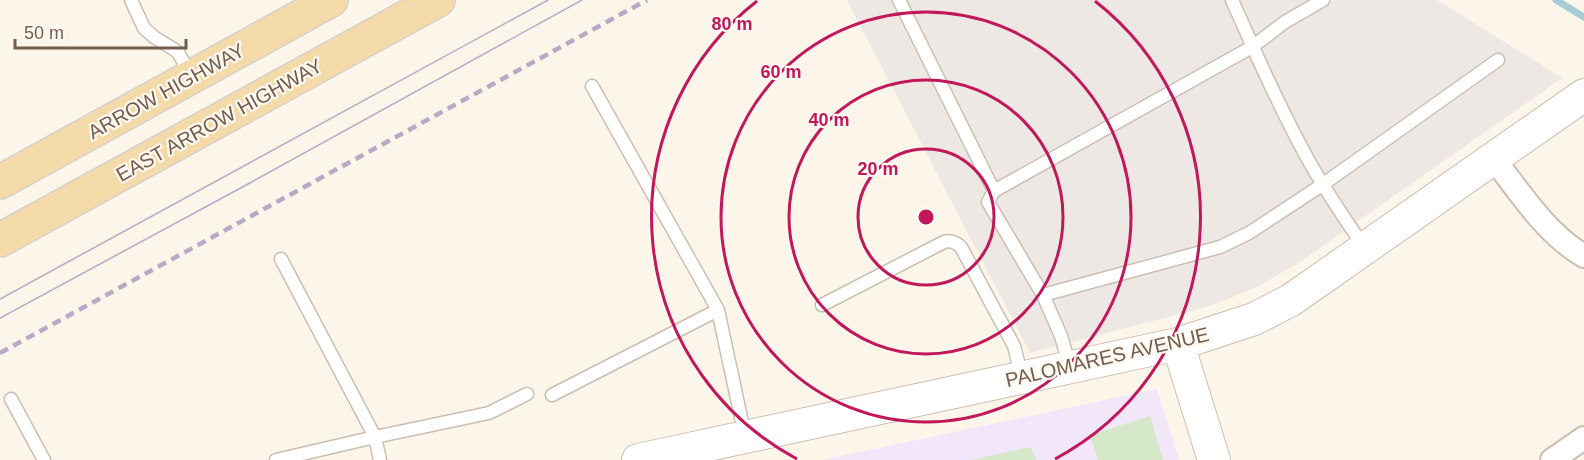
<svg xmlns="http://www.w3.org/2000/svg" width="1584" height="460" viewBox="0 0 1584 460" font-family="Helvetica,sans-serif">
<style>
.industrial{fill:#ede8e3}
.education{fill:#f2e7f8}
.green{fill:#d5e8c9}
.lines{fill:none;stroke-linecap:round;stroke-linejoin:round}
.stream{stroke:#a7ccd5;stroke-width:7}
.lane-casing{stroke:#cdbeb1;stroke-width:15}
.street-casing{stroke:#cdbeb1;stroke-width:26}
.secondary-casing{stroke:#cfbeae;stroke-width:34}
.primary-casing{stroke:#d8d2ce;stroke-width:36}
.lane{stroke:#fff;stroke-width:12}
.street{stroke:#fff;stroke-width:22}
.secondary{stroke:#fff;stroke-width:32}
.primary{stroke:#f4daa9;stroke-width:33}
.tram{stroke:#b9a9c5;stroke-width:1.5}
.rail{stroke:#b9a9c5;stroke-width:4.5;stroke-dasharray:9 6;stroke-linecap:butt}
.ring{fill:none;stroke:#c2185b;stroke-width:3}
.labels{text-anchor:middle;dominant-baseline:central;stroke-width:4.5;stroke-linejoin:round;paint-order:stroke}
.street-label{font-size:20px;fill:#745d4f;stroke:#fef9f1}
.centre{fill:#c2185b;stroke:#fef9f1;stroke-width:3}
.ring-label{font-size:18px;text-anchor:middle;font-weight:bold;fill:#c2185b;stroke:#fef9f1;stroke-width:4.5;stroke-linejoin:round;paint-order:stroke}
</style>
<rect width="100%" height="100%" fill="#fbf5ea"/>
<path class="industrial" d="M847 0H1437L1562 78 1297 264 1257 287 1210 306 1030 353Z"/>
<path class="education" d="M1157 389 1179 460H822Z"/>
<path class="green" d="M1150 416 1163 460H1098L1090 435Z
M1030 447 1037 460H971Z"/>
<g class="lines">
<path class="stream" d="M1556 0 1584 17"/>
<g class="lane-casing">
<path id="lane" d="M131 0 144 28 154 37 178 52 191 76
M899 0 994 191 1252 47 1285 22 1323 0
M1232 0C1255 52 1278 104 1305 154 1322 186 1343 216 1364 247
M592 86 718 310 745 436
M994 191 988 202 1043 295 1220 247 1249 233 1322 185 1498 60
M1043 295 1061 336 1070 367
M822 305 944 242C951 240 955 242 961 247L1014 346 1022 378
M552 395 718 310
M11 399 44 460
M276 460 375 437 281 259
M380 460 375 437 489 413 527 394"/>
</g>
<g class="street-casing">
<path id="street" d="M1493 158C1520 192 1545 233 1584 256
M1552 460 1584 438"/>
</g>
<g class="secondary-casing">
<path id="secondary" d="M1178 344 1214 460
M638 460 1178 344 1254 319 1291 300 1584 95"/>
</g>
<g class="primary-casing">
<path id="primary" d="M0 182 331 0
M0 240 438 0"/>
</g>
<use href="#lane" class="lane"/>
<use href="#street" class="street"/>
<use href="#secondary" class="secondary"/>
<use href="#primary" class="primary"/>
<path class="tram" d="M0 299 548 0
M0 318 248 184 582 0"/>
<path class="rail" d="M0 353 647 0"/>
</g>
<g class="ring">
<circle cx="926" cy="217" r="68"/>
<circle cx="926" cy="217" r="137"/>
<circle cx="926" cy="217" r="205"/>
<path d="M797 459A274 274 0 0 1 757 1M1095 1A274 274 0 0 1 1055 459"/>
</g>
<g class="labels">
<g class="street-label">
<text transform="translate(166 91) rotate(-29)">ARROW HIGHWAY</text>
<text transform="translate(219 120) rotate(-29)">EAST ARROW HIGHWAY</text>
<text transform="translate(1107 357) rotate(-13)">PALOMARES AVENUE</text>
</g>
</g>
<circle cx="926" cy="217" r="9" class="centre"/>
<g class="ring-label">
<text x="732" y="30">80 m</text>
<text x="781" y="78">60 m</text>
<text x="829" y="126">40 m</text>
<text x="878" y="175">20 m</text>
</g>
<path d="M15 39v9h171v-9" fill="none" stroke="#745d4f" stroke-width="3"/>
<text x="24" y="39" font-size="18" fill="#745d4f" stroke="#fef9f1" stroke-width="4.5" paint-order="stroke">50 m</text>
</svg>
